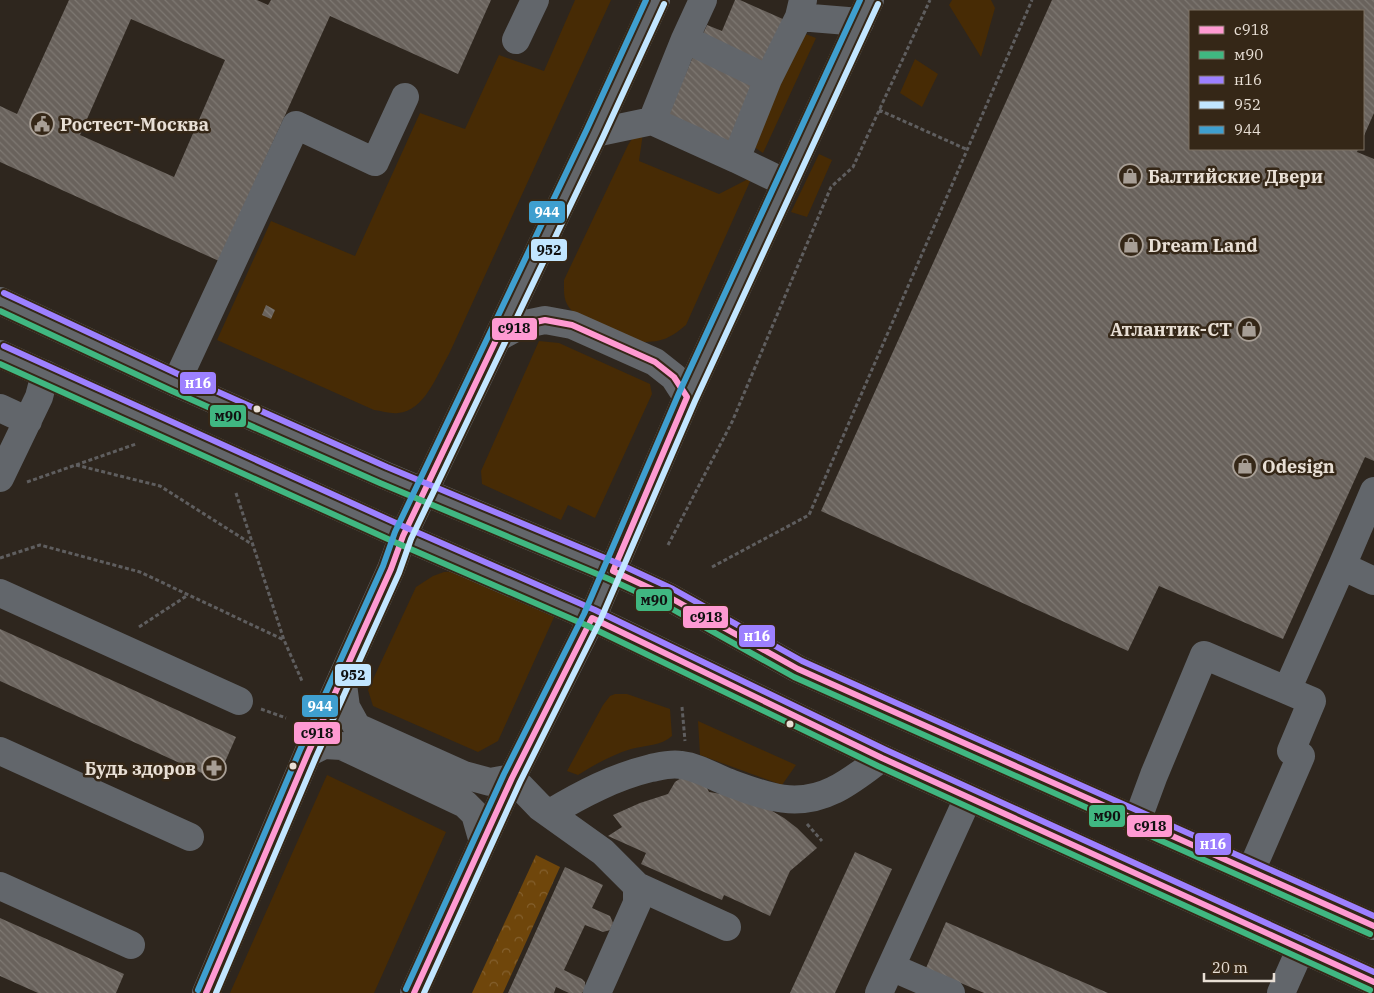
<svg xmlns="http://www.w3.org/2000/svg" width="1374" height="993" viewBox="0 0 1374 993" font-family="'IBM Plex Serif',serif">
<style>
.grass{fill:#472b05}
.forest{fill:url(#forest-crowns)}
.building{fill:url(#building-back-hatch);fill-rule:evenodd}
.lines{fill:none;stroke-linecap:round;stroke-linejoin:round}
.path{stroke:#5f5e5f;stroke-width:3;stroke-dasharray:4 2.5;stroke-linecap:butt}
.minor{stroke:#62666b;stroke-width:28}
.major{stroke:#63666a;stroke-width:28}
.bus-1-casing{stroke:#352717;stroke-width:10}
.bus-2-casing{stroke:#352717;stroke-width:10}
.bus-3-casing{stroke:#352717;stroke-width:10}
.bus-4-casing{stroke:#352717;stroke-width:10}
.bus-5-casing{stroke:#352717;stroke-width:10}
.bus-1{stroke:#ff9ad2;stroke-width:6}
.bus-2{stroke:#40b781;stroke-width:6}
.bus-3{stroke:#9d80ff;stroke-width:6}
.bus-4{stroke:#c2e6ff;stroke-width:6}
.bus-5{stroke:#3f9fcf;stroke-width:6}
.bus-dot{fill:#e8dfd5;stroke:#352717;stroke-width:2}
.labels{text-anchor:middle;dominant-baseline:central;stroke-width:5;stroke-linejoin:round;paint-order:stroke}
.poi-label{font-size:18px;font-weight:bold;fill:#e8dfd5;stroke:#352717;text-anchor:start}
.line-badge{stroke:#352717;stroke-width:2}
.badge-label{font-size:14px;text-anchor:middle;font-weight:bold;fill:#fff}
.pale-badge-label{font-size:14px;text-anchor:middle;font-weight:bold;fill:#111}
</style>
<defs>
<pattern id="forest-crowns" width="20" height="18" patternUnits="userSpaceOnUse" patternTransform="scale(1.25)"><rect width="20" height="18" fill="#6f460b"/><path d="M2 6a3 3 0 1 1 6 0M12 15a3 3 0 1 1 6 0" fill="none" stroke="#84602e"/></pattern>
<pattern id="building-back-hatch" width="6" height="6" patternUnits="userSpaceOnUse" patternTransform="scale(1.25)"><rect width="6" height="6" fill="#69625c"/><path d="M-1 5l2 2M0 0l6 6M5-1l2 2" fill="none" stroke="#7e7872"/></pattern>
</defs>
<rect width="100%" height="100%" fill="#2e261e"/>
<path class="grass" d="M575 0H611L449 354C437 374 425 411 398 413 391 414 382 411 374 410L217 340 271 221 355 256 420 113 465 129 499 55 544 71Z
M952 0H991L995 8 981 57 949 5Z
M803 33 816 38 763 153 751 145Z
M915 59 938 74 922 107 900 93Z
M636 133H643L639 161 719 194 752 177 686 325C670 338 663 342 642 342L575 314C563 303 564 296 564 280L628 145Z
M819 154 832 160 807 217 791 212Z
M539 341 559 343 650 384 652 394 595 518 568 505 561 520 482 484 481 471Z
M458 571 555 615 498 741 478 752 373 706 368 690 416 587 433 576 444 572Z
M615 694H627L670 709 672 736C661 746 646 745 631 749 612 755 595 764 578 775L567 771 603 705 610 696Z
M698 721 796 765 782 785 700 755Z
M327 775 446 832 374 993H230Z"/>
<path class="forest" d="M536 855 560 867 503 993H472Z"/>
<path class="building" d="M69 0H257L268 5 271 0H491L458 74 330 16 219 261 0 162V106L17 114ZM131 19 225 60 174 177 80 135Z
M735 0H740L785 20 735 154 664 123 707 25 722 31Z
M1052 0H1374V113L1363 138V11H1190V149H1358L1357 152 1374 159V461L1365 457 1283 639 1159 586 1128 651 821 511Z
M266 305 275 310 271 319 262 315Z
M0 629 236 737 217 780 0 681Z
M681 778 706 786 709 792 734 796 767 808 784 818 797 828 817 848 790 871 770 916 724 895 722 900 641 864 646 853 608 836 622 827 613 815 640 803 668 794 675 782Z
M855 852 892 869 835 993H790Z
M565 867 603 885 592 908 610 916 613 923 610 930 603 932 585 925 564 970 582 979 585 982V990L582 993H569L556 987 554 993H508Z
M0 918 124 974 116 993H38L0 976Z
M946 922 1108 993H984L926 968Z"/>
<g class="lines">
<path class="path" d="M879 110 968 150
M76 465 160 486 253 545
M27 482 136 444
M236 493 284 640 302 681
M668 545 732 422 831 187 853 167 930 0
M0 558 40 545 140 572 284 640
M712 567 809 515 1032 0
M139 627 188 595
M682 707 685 741
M261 709 286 718
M807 824 822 841"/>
<path class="minor" d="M799 17 860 22
M685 39 768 79
M516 40 535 0
M652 121 685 39 703 0
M595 133 652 121 736 159 768 79 799 17 803 0
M736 159 786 183
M176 383 296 125 375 162 405 97
M0 408 28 421
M0 478 39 397 45 374
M1374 491 1342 566 1374 581
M0 593 239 701
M1287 690 1342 566
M0 751 190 837
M512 778 540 807 603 852 637 886V903L597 993
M550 813C582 794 614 777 651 768 661 766 671 763 681 765 698 767 712 776 727 782 765 796 796 809 834 790 851 782 866 769 882 758
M1137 821 1154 775 1204 655 1312 701 1291 751
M1251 871 1301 756
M0 886 131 945
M637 886 727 927
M891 967 951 993
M879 993 968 798
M1281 993 1301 948"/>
<path class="major" d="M0 301 176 383 384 475 613 571 669 597 798 669 1374 926
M497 338 521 325 545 320 572 325 655 362 674 377 687 397
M0 354 403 536 592 618 882 758 1374 982
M342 677 346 707 357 727 464 775 490 782 512 778
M308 753 324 745 342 746 465 804 475 814 483 842
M206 993 308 753 391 569 403 536 595 133 656 0
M414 993 512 778 592 618 687 397 870 0"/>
<g class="bus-1-casing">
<path id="bus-1" d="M206 993 308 753 391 569 403 536 497 338 521 325 545 320 572 325 655 362 674 377 687 397 613 571 669 597 798 669 1374 926
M414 993 512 778 592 618 882 758 1374 982"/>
</g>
<g class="bus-2-casing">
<path id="bus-2" d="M0 311 172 391 380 483 609 579 665 605 794 677 1370 934
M0 364 399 544 588 626 878 766 1370 990"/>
</g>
<g class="bus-3-casing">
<path id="bus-3" d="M4 293 180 375 387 467 617 563 673 589 802 661 1374 916
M4 346 407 528 595 610 886 750 1374 972"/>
</g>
<g class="bus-4-casing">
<path id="bus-4" d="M216 993 316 757 399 573 411 539 603 137 664 4
M424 993 520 782 600 621 695 401 878 4"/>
</g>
<g class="bus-5-casing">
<path id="bus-5" d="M406 989 504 774 584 614 679 393 860 0
M198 990 300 750 383 566 395 532 587 129 646 0"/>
</g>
<use href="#bus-1" class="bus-1"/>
<use href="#bus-2" class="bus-2"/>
<use href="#bus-3" class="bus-3"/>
<use href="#bus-4" class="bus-4"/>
<use href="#bus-5" class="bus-5"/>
</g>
<defs>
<g id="civic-ring" transform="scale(1.25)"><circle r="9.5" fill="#352717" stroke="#a79e95" stroke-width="1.5"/><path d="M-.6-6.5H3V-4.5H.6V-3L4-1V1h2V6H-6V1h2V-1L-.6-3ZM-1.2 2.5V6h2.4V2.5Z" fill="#a79e95"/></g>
<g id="shop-ring" transform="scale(1.25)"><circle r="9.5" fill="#352717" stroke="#a79e95" stroke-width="1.5"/><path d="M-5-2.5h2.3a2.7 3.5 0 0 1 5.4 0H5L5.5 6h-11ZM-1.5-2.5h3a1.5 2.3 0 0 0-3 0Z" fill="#a79e95"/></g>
<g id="pharmacy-ring" transform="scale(1.25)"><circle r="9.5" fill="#352717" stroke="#a79e95" stroke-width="1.5"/><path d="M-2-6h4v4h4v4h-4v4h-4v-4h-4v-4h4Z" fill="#a79e95"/></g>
</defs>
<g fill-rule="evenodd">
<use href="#civic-ring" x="42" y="124"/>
<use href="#shop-ring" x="1130" y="176"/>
<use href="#shop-ring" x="1131" y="245"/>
<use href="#shop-ring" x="1249" y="329"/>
<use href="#shop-ring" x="1245" y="466"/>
<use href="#pharmacy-ring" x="214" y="768"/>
</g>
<g class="bus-dot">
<circle cx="257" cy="409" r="4.5"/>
<circle cx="790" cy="724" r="4.5"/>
<circle cx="293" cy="766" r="4.5"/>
</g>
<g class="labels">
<g class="poi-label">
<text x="60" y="124">Ростест-Москва</text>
<text x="1148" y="176">Балтийские Двери</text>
<text x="1148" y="245">Dream Land</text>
<text x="1232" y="329" text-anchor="end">Атлантик-СТ</text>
<text x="1262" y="466">Odesign</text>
<text x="196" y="768" text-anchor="end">Будь здоров</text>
</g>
</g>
<g class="line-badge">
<rect x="528" y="200" width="38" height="24" rx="5" fill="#3f9fcf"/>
<rect x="530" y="238" width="38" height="24" rx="5" fill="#c2e6ff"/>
<rect x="491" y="317" width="47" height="24" rx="5" fill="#ff9ad2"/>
<rect x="179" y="371" width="38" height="24" rx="5" fill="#9d80ff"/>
<rect x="209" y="404" width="38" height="24" rx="5" fill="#40b781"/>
<rect x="635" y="588" width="38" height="24" rx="5" fill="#40b781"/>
<rect x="682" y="605" width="47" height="24" rx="5" fill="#ff9ad2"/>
<rect x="738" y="624" width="38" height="24" rx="5" fill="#9d80ff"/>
<rect x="334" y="663" width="38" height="24" rx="5" fill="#c2e6ff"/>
<rect x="301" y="694" width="38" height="24" rx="5" fill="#3f9fcf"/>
<rect x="293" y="721" width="48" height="24" rx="5" fill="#ff9ad2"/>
<rect x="1088" y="804" width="38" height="24" rx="5" fill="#40b781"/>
<rect x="1126" y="814" width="47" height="24" rx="5" fill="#ff9ad2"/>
<rect x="1194" y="832" width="38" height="24" rx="5" fill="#9d80ff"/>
</g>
<g class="badge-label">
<text x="547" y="217">944</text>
<text x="198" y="388">н16</text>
<text x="757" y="641">н16</text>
<text x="320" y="711">944</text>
<text x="1213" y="849">н16</text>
</g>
<g class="pale-badge-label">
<text x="549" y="255">952</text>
<text x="514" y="333">с918</text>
<text x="228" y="421">м90</text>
<text x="654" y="605">м90</text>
<text x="706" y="622">с918</text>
<text x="353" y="680">952</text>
<text x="317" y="738">с918</text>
<text x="1107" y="821">м90</text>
<text x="1150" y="831">с918</text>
</g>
<rect x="1189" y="10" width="175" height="140" fill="#352717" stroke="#7d7163"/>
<rect x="1199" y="26" width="25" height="8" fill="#ff9ad2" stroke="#7d7163"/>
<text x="1234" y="35" font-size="15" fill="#e8dfd5">с918</text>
<rect x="1199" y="51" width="25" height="8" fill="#40b781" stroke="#7d7163"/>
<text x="1234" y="60" font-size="15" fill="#e8dfd5">м90</text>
<rect x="1199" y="76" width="25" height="8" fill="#9d80ff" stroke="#7d7163"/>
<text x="1234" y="85" font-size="15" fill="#e8dfd5">н16</text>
<rect x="1199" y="101" width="25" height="8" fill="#c2e6ff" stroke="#7d7163"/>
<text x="1234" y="110" font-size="15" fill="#e8dfd5">952</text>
<rect x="1199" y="126" width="25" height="8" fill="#3f9fcf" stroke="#7d7163"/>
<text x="1234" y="135" font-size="15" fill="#e8dfd5">944</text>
<path d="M1204 973v8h70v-8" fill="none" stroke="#e8dfd5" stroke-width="2.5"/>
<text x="1212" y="973" font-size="15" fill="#e8dfd5" stroke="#352717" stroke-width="4" paint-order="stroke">20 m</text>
</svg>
